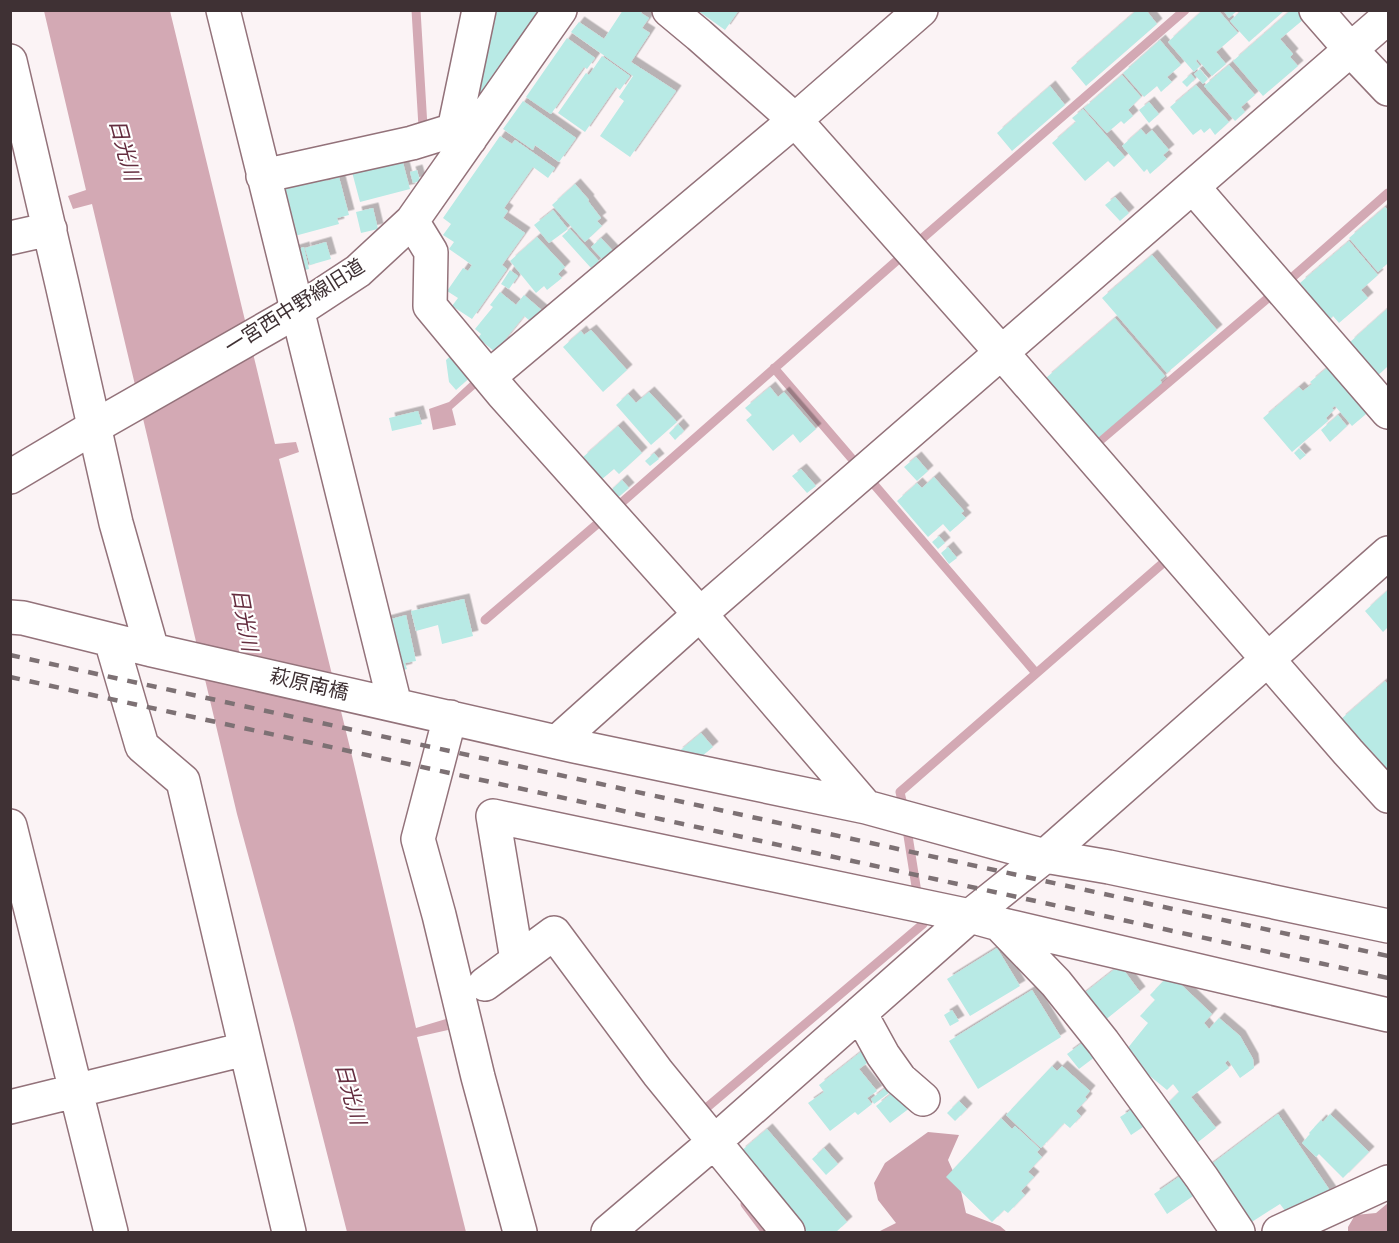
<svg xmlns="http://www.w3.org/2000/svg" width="1399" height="1243" viewBox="0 0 1399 1243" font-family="'Sofia Sans Condensed','Noto Sans JP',sans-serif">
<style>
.forest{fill:#cda2ad}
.water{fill:#d3a9b4}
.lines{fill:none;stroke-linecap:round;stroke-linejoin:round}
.stream{stroke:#d3a9b4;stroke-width:9}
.building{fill:#b8eae5;filter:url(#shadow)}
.street-casing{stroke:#93727a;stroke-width:36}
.secondary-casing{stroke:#93727a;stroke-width:36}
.street{stroke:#fff;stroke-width:33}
.secondary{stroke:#fff;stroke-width:33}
.rail{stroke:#7d7174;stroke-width:4.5;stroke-dasharray:10 10;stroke-linecap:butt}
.labels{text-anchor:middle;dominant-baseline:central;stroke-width:4.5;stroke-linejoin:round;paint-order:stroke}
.street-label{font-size:20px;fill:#3f3134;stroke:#fff}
.water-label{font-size:21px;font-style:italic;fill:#642d3f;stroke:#fff}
</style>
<defs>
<filter id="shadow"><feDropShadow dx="5.5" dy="-5.5" stdDeviation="0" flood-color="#0004"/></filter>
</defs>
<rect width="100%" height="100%" fill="#fbf3f5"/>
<path class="forest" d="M928 1132 959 1135 948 1160 960 1187 966 1213 1000 1226 1007 1232H878L896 1223 878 1200 874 1183 885 1163Z
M1388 1203V1232H1348V1227L1355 1215 1376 1213Z"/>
<path class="water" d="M44 11H170L275 444 296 442 299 452 279 459 352 756 416 1028 446 1019 448 1030 417 1037 466 1232H347L294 1024 237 814 92 204 73 209 68 196 86 190Z
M480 373 485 380 452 409 456 425 433 430 429 409 449 402Z"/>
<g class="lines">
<path class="stream" d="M416 10 423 127
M774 368 1036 673
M1101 448 1097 443 1287 282 1388 193
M485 620 603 519 910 249 1185 10
M904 810 900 792 1170 557
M906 823 918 899
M698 1115 923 924 921 912
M745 1204 766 1232"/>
</g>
<path class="building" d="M494 10H535L539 14 474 106Z
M623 10H643L641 13 649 18 642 28 650 33 631 62 676 91 630 157 600 136 624 101 619 97 633 76 571 32 579 22 604 39Z
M697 10H739L725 30Z
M1137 10H1146L1157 24 1086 86 1071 68Z
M1203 10H1218L1238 33 1216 52 1226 64 1212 76 1197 59 1196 61 1200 66 1194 72 1168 42Z
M1223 10H1238L1229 18Z
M1242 10H1285L1249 42 1230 21Z
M1291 10H1298L1304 19 1280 39 1293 54 1290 57 1298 66 1263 96 1233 61Z
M567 38 595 58 587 69 584 67 551 114 526 97Z
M1160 40 1181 65 1167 77 1172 82 1161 92 1157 86 1144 97 1123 73Z
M602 56 630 76 620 90 616 87 585 132 558 113 586 73 589 75Z
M1229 65 1255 95 1241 107 1245 112 1235 121 1204 86Z
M1200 69 1208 79 1203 84 1194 74Z
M1191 74 1195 79 1187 87 1182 82Z
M1122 75 1141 97 1128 110 1133 116 1124 124 1121 121 1107 133 1084 108Z
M1196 85 1229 122 1215 135 1210 128 1204 133 1201 129 1193 135 1170 107Z
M1050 86 1065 105 1012 151 997 133Z
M523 101 576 138 559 162 535 145 533 150 503 129Z
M1149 102 1159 114 1149 123 1139 110Z
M1083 109 1125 157 1114 167 1108 161 1085 181 1052 143 1076 122 1072 118Z
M1141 129 1146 135 1152 130 1169 150 1163 155 1167 159 1150 174 1147 169 1144 172 1122 146Z
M500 136 512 144 515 140 555 168 548 178 533 167 504 208 508 211 503 218 525 233 502 265 507 269 472 319 452 306 458 298 447 291 463 268 468 271 472 265 449 249 454 242 443 235 451 224 443 218Z
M402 159 410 189 360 202 352 172Z
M417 170 420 181 413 183 410 172Z
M339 177 349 215 337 218 339 224 291 237 279 191 326 178 327 181Z
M575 184 589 200 588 201 601 218 597 221 602 226 585 242 552 205Z
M1115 197 1129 213 1120 221 1105 205Z
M1385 207 1388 210V263L1378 272 1349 238Z
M373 208 378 229 361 233 356 212Z
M553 210 568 229 549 243 534 225Z
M570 229 599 261 591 268 562 236Z
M537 237 565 267 558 274 562 278 547 290 544 286 536 293 510 261Z
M601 238 614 252 604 261 591 247Z
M1349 241 1378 275 1361 290 1368 298 1339 323 1333 316 1325 324 1300 295 1306 290 1300 283Z
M326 242 331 259 310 265 305 248Z
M304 247 309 269 297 272 291 251Z
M1152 255 1217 330 1167 373 1102 298Z
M510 270 518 276 509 289 501 284Z
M500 292 516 305 524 295 545 313 535 325 524 316 495 352 478 338 481 334 475 329 493 307 490 305Z
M1388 308V366L1375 378 1349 343Z
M1115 318 1165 376 1160 380 1162 383 1098 438 1046 378Z
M591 330 627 370 603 392 563 347 581 331 584 335Z
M456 351 475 373 456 390 449 382 446 360Z
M1334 362 1373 408 1352 426 1335 406 1332 408 1334 410 1326 418 1328 421 1292 452 1263 418 1299 387 1303 391 1312 384 1310 382Z
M770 387 778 397 784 392 816 429 800 443 793 434 773 451 746 420 752 415 745 408Z
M649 392 677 422 651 445 616 405 628 394 636 403Z
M418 411 422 424 392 431 389 418Z
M1338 415 1347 426 1330 442 1321 430Z
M678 424 684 431 675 440 669 433Z
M618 426 642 453 619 474 614 469 601 480 582 458Z
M1299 448 1306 455 1300 460 1294 453Z
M654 453 659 459 650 466 645 461Z
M916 457 928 471 917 481 904 467Z
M801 469 816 486 807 493 792 476Z
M934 477 964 511 961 513 966 518 950 532 943 524 928 537 897 501 917 483 922 488Z
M622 480 629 488 614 501 607 494Z
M939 536 945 543 938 549 932 542Z
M948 547 957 558 949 564 941 553Z
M1388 590V627L1383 632 1365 611Z
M464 599 473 636 442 644 438 625 416 631 411 611Z
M406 615 416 661 405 663 407 669 396 672 384 621Z
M1385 681 1388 685V776L1340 720Z
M701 733 713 747 701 757 677 753Z
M997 948 1020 986 970 1016 947 979Z
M1120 965 1140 992 1099 1025 1078 998Z
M1170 974 1212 1014 1204 1023 1209 1029 1219 1018 1240 1036 1253 1059 1254 1068 1240 1078 1228 1060 1225 1063 1229 1068 1191 1097 1216 1128 1193 1146 1163 1108 1179 1092 1173 1084 1167 1090 1123 1054 1148 1023 1140 1016 1155 1000 1150 995Z
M1032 990 1061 1037 978 1089 949 1041Z
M952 1010 959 1021 950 1026 944 1015Z
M1089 1038 1100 1053 1079 1069 1067 1054Z
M862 1051 870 1061 859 1069 877 1091 867 1098 872 1104 858 1115 855 1112 830 1131 808 1103 824 1092 819 1085Z
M1052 1066 1057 1071 1062 1066 1090 1091 1085 1097 1087 1099 1076 1111 1081 1116 1070 1128 1064 1123 1041 1148 1006 1115Z
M889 1085 893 1090 874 1104 871 1099Z
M901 1086 915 1104 890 1123 876 1106Z
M959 1101 967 1109 955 1121 947 1113Z
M1140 1104 1152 1121 1131 1135 1120 1117Z
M1278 1114 1331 1192 1286 1212 1280 1204 1247 1225 1205 1169Z
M1330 1114 1369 1152 1343 1178 1319 1154 1316 1157 1302 1143 1310 1134 1309 1133 1321 1120 1323 1122Z
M1001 1118 1012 1129 1015 1126 1040 1149 1037 1152 1042 1157 1028 1172 1034 1177 1021 1191 1025 1195 1008 1213 1004 1210 992 1222 946 1177Z
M767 1129 847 1222 836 1232H801L740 1152Z
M824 1148 838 1164 826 1175 812 1159Z
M1189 1170 1202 1190 1167 1214 1154 1194Z"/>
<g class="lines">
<g class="street-casing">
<path id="street" d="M223 10 395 705
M669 10 699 35 795 120 1002 353 1348 752 1388 796
M1316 10 1351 50 1388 89
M10 61 62 284 116 523 152 650
M454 130 479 10
M263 176 412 143 454 130 470 139
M1193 187 1388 412
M412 221 431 252 430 306 503 394 700 614 866 807
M10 238 50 229
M297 311 358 271 412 221 560 10
M489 377 795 120 921 10
M10 617 23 618 152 650 574 746 866 807 1045 856 1109 867 1388 926
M111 640 142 746 183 781 289 1232
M450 717 418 839 439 915 478 1077 520 1232
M557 742 700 614 1388 17
M10 826 111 1232
M999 924 1056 983 1103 1042 1202 1178 1238 1232
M517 960 493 816 970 916 999 924 1388 1015
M485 984 554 933 658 1073 788 1232
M860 1013 883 1055 900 1079 923 1099
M10 1107 245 1049
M608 1232 714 1142 970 916 1045 856 1388 553
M1279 1232 1388 1182"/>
</g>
<g class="secondary-casing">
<path id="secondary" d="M10 477 94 427 297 311"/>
</g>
<use href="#street" class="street"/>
<use href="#secondary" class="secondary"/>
<path class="rail" d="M10 655 1388 956
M10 677 1388 978"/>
</g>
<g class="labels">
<g class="street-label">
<text transform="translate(295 307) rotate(-32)">一宮西中野線旧道</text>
<text transform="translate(309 685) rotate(13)">萩原南橋</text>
</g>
<g class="water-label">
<text transform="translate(124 150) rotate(75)">日光川</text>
<text transform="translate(244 620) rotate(80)">日光川</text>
<text transform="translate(350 1094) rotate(75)">日光川</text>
</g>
</g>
<rect width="1399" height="1243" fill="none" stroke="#3f3134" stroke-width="24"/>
</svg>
